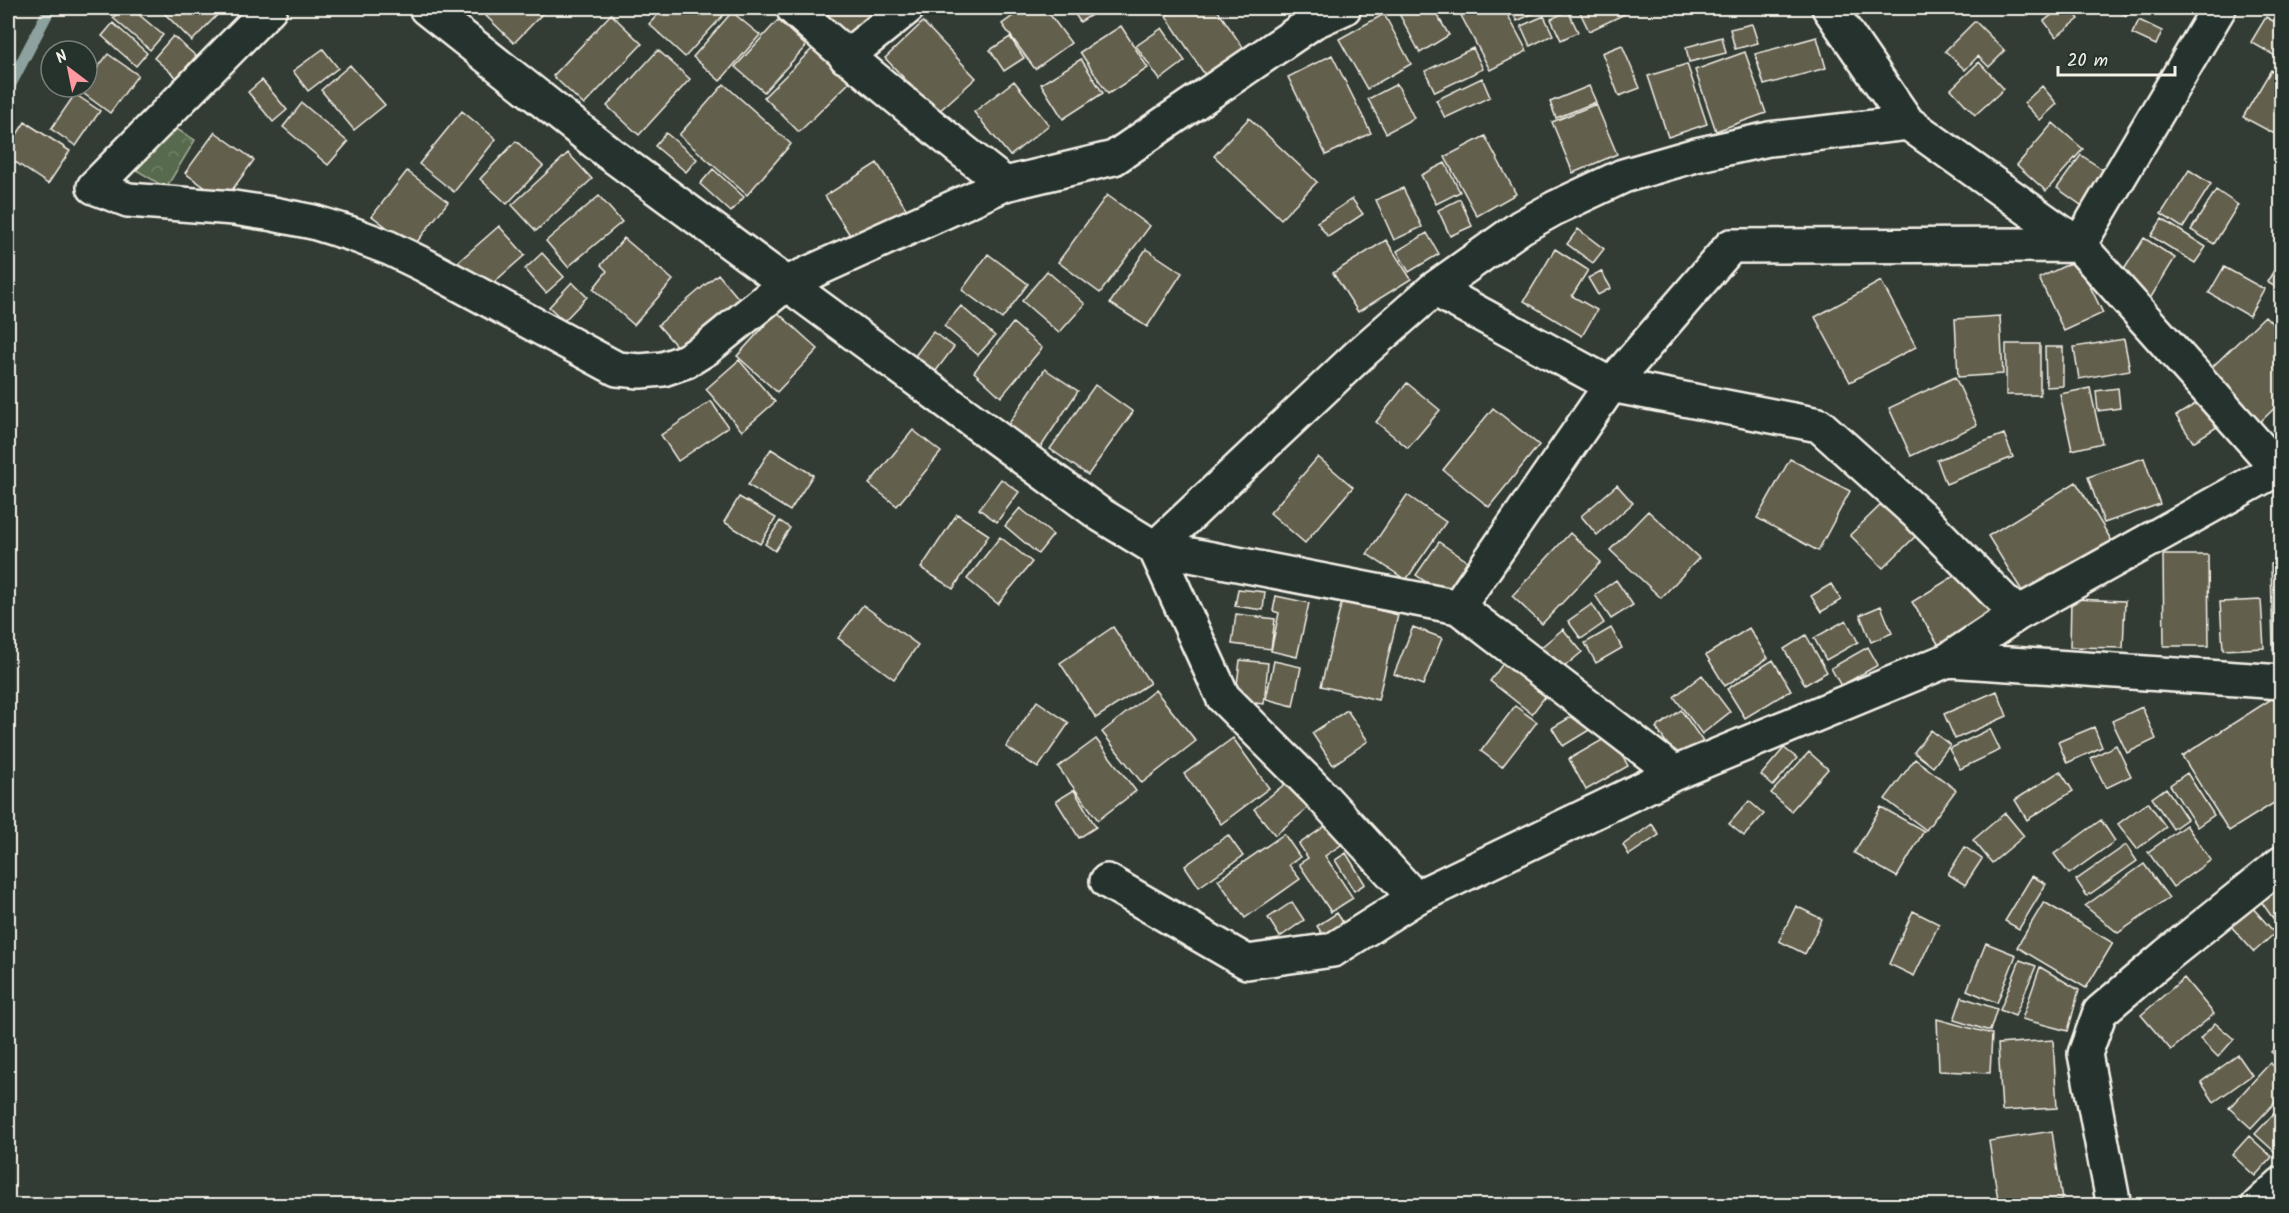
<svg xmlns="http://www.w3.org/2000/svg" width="2289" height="1213" viewBox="0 0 2289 1213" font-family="Kalam,sans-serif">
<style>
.forest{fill:url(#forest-crowns);stroke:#a6ae9b;stroke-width:1.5}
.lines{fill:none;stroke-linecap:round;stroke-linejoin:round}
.stream{stroke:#8da29e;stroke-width:12}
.building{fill:#645e4e;stroke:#f4f1e8;stroke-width:1.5}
.street-casing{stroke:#f4f1e8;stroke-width:38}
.street{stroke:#26332d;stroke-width:33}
</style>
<defs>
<pattern id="forest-crowns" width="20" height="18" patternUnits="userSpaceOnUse" patternTransform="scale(1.5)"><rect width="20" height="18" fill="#586b4e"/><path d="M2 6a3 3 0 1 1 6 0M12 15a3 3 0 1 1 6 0" fill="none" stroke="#718168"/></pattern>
</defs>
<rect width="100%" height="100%" fill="#323c34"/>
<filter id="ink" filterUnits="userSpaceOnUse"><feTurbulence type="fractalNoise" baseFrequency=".0167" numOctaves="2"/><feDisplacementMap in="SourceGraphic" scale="12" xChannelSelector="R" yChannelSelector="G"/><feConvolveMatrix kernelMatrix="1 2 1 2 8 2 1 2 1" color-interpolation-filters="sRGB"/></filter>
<g filter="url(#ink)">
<path class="forest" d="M148 112 195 140 166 188 120 160Z"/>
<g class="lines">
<path class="stream" d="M8 89 50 8"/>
</g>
<path class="building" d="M122 8H131L163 35 150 50 113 18Z
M159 8H215L220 12 192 41Z
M494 8H548L514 43 486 16Z
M664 8H730L685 57 649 24Z
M811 8H868L873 12 845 41Z
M1024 8H1045L1071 43 1035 69 1002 24Z
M1071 8H1103L1080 22Z
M1178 8H1216L1244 49 1205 75 1166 16Z
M1396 8H1433L1449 35 1420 53Z
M1457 8H1504L1527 51 1490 70Z
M1510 8H1545L1517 21Z
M1578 8H1622L1625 14 1589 31Z
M2061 8H2070L2079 19 2056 37 2044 21Z
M2118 8H2135L2126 16Z
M1568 11 1578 32 1561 40 1551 19Z
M732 12 760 35 720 81 693 57Z
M611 14 642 44 584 105 553 76Z
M1384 14 1411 64 1367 89 1339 39Z
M1544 16 1553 35 1530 46 1521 26Z
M2266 17 2282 26V60L2251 42Z
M778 20 806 46 764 92 735 67Z
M2139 20 2162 31 2156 45 2132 34Z
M1975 21 2005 51 1989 67 1978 56 1965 70 1945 51Z
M923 22 976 78 937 113 885 58Z
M113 23 147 53 136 66 102 36Z
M1752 24 1758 43 1735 49 1730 29Z
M1121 26 1148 68 1108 94 1080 52Z
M1162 28 1185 61 1160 80 1136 46Z
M173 36 196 56 177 78 154 58Z
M1010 37 1024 58 1004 71 990 50Z
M1722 37 1726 53 1689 62 1686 47Z
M1817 37 1826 68 1764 85 1755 54Z
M822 39 858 74 799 132 764 97Z
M1622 45 1640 88 1619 96 1602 53Z
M1473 48 1483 69 1435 92 1425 71Z
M323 49 338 68 308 91 293 71Z
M658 50 690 79 639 135 607 106Z
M1745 52 1766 113 1716 131 1695 70Z
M108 54 138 75 110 113 80 91 84 87H87V82Z
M1332 55 1371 133 1326 155 1288 77Z
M1081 59 1103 93 1063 119 1041 84Z
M1979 62 2004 89 1975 115 1951 89Z
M1687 64 1707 124 1668 137 1648 76Z
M350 65 385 105 354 130 321 90Z
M2271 70 2282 76V138L2243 117Z
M1482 78 1490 97 1445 118 1436 100Z
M262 80 287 110 273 122 248 92Z
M1014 81 1049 125 1010 156 974 112Z
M724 84 791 144 747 195 679 135Z
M1397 84 1414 118 1386 133 1368 99Z
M1589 86 1596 102 1556 118 1550 102Z
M2042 86 2057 104 2040 120 2024 103Z
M75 94 100 111 76 146 51 129Z
M302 103 348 142 328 165 283 127Z
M1596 104 1617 154 1573 173 1552 122Z
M462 111 496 139 454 192 419 164Z
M1249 118 1317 182 1281 219 1214 156Z
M25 122 70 151 48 184 8 157V148Z
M2053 123 2083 149 2046 191 2017 165Z
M215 132 254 160 224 201 185 173Z
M666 133 697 159 686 172 655 146Z
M1485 136 1516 194 1477 216 1445 157Z
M516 141 543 166 507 204 480 179Z
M568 153 592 179 536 231 512 205Z
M2081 155 2112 176 2088 210 2057 188Z
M877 163 907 210 855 243 825 196Z
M1445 163 1460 192 1436 204 1421 175Z
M713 169 744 197 731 212 700 184Z
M2189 170 2211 184 2183 228 2161 214Z
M407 171 448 202 413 247 372 216Z
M1403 188 1422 227 1394 240 1376 200Z
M2216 190 2238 205 2214 244 2191 230Z
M1107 195 1150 226 1100 293 1058 262Z
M599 196 622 222 568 267 546 241Z
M1352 199 1363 214 1328 237 1317 222Z
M1460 199 1472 226 1450 236 1438 210Z
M2162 219 2206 247 2195 263 2151 236Z
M499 226 525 255 484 291 458 262Z
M1578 229 1604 249 1593 263 1567 244Z
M1427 233 1439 254 1409 272 1397 251Z
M624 238 673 280 634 325 593 289 607 271 601 265Z
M2144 238 2175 258 2148 302 2116 282Z
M1386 240 1411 279 1358 312 1333 273Z
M1146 249 1182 273 1147 327 1110 303Z
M1555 249 1588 270 1572 296 1597 310 1582 336 1524 301Z
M542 253 564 277 546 293 525 269Z
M988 254 1028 284 1002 319 962 290Z
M2282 257V291L2267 282Z
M2077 260 2103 313 2064 331 2039 278Z
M2224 267 2264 289 2249 316 2209 293Z
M1047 271 1085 304 1059 333 1022 301Z
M1601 271 1611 288 1598 295 1588 278Z
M718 274 745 306 686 357 658 325Z
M1881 281 1916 347 1850 382 1815 317Z
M572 282 587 297 564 321 549 307Z
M961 306 995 336 978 355 944 326Z
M777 312 818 349 777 392 737 356Z
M2000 316 2003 374 1958 377 1955 319Z
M2265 316 2282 333V401L2258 424 2208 371Z
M1013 323 1042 348 1001 397 974 372Z
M933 332 954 347 926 384 905 369Z
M2124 339 2130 370 2079 379 2074 347Z
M2006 344H2040V395H2006Z
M2045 347H2063V386L2046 387Z
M739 360 775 402 742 431 706 389Z
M1045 369 1078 391 1039 450 1006 428Z
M1955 377 1977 425 1911 456 1889 408Z
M1407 383 1440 410 1408 448 1376 422Z
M1095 385 1133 412 1088 475 1050 449Z
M2090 388 2102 443 2072 450 2060 394Z
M2118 388 2120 408 2098 411 2096 391Z
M2208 396 2225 422 2193 442 2176 416Z
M711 401 728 427 678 461 661 435Z
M1493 408 1539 445 1489 507 1443 470Z
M913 430 941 452 897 506 869 484Z
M2004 434 2013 457 1946 484 1937 460Z
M771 449 813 475 790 511 748 485Z
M1318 457 1353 487 1305 543 1270 513Z
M2144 458 2160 504 2104 523 2088 477Z
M1790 459 1850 491 1818 551 1757 518Z
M1001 479 1019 492 997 522 979 509Z
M2076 482 2115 546 2027 599 1988 536Z
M1617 485 1633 503 1597 535 1581 516Z
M1892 494 1925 527 1883 568 1850 535Z
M1407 495 1446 522 1406 580 1367 554Z
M739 497 776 518 760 544 724 522Z
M1020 508 1053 535 1038 554 1005 526Z
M1648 511 1699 558 1661 598 1610 550Z
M957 514 989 535 953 589 921 568Z
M780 521 790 528 775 551 765 544Z
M1570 533 1601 562 1542 624 1512 596Z
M1000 537 1032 562 998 604 967 579Z
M1439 542 1467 561 1445 595 1416 575Z
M2163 555H2208L2209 646H2164Z
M2282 563V650H2273L2271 564Z
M1967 568 1995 612 1940 647 1912 602Z
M1616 580 1633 605 1611 619 1595 595Z
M1831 584 1841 600 1821 612 1811 596Z
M1238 589 1265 592 1263 610 1235 606Z
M1276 596 1309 603 1297 657 1271 651 1279 613 1273 611Z
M2071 599 2125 601 2123 648 2070 647Z
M2261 600 2264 648 2223 650 2220 602Z
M1342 601 1398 615 1378 700 1321 686Z
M1592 604 1604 623 1581 639 1568 621Z
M863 605 918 645 894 679 838 638Z
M1881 606 1892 633 1871 642 1860 615Z
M1236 614 1275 619 1271 649 1232 644Z
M1846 620 1858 642 1826 660 1814 638Z
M1113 627 1150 683 1096 718 1060 663Z
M1413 627 1442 638 1423 685 1394 674Z
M1611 628 1622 648 1596 663 1585 643Z
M1749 628 1768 658 1725 686 1706 655Z
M1563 629 1582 652 1559 671 1540 648Z
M1806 635 1827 672 1805 685 1784 649Z
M1868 647 1878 665 1841 686 1831 668Z
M1507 658 1550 690 1532 714 1490 681Z
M1240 660 1268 663 1264 704 1235 701Z
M1773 660 1791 690 1745 718 1727 689Z
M1274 661 1301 667 1293 706 1266 699Z
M1702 675 1730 712 1702 734 1674 697Z
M1155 690 1196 741 1142 783 1102 732Z
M1997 691 2007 716 1955 739 1944 714Z
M2276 696 2282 705V798L2229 831 2182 756Z
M1037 701 1069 723 1038 768 1006 747Z
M1515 706 1537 722 1502 767 1481 751Z
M2142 707 2156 739 2127 753 2112 721Z
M1347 710 1368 741 1333 765 1312 733Z
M1681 710 1706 746 1681 764 1656 728Z
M1581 711 1591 729 1563 746 1552 728Z
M2094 727 2102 747 2067 763 2058 742Z
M1990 729 2000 750 1960 769 1949 749Z
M1931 730 1950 745 1933 767 1914 752Z
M1611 735 1628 766 1586 790 1569 759Z
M1233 738 1269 788 1221 824 1184 774Z
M1096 739 1136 791 1098 820 1058 767Z
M2116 745 2131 776 2106 788 2091 758Z
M1784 748 1797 758 1773 786 1761 775Z
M1809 752 1828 769 1791 811 1771 793Z
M1915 759 1956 790 1926 830 1885 799Z
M2060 771 2073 791 2027 820 2015 800Z
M2187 773 2214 815 2197 827 2170 785Z
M1291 779 1312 805 1275 835 1254 809Z
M2166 788 2187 819 2173 829 2152 798Z
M1074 790 1096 827 1079 838 1056 801Z
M1749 801 1764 814 1744 836 1729 824Z
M2148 802 2166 827 2137 849 2118 824Z
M1881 807 1924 831 1897 877 1854 853Z
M2005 813 2024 836 1992 863 1973 840Z
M2101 820 2115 841 2069 874 2054 854Z
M1652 824 1659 835 1629 855 1623 845Z
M1327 825 1341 845 1325 856 1353 898 1331 912 1299 864 1308 858 1299 844Z
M2186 825 2211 860 2173 887 2148 852Z
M1284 834 1300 857 1289 865 1300 879 1245 918 1218 880Z
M1228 835 1243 856 1199 887 1185 866Z
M2126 845 2137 861 2087 896 2076 880Z
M1965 847 1982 859 1965 885 1948 874Z
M1346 853 1365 884 1354 891 1335 860Z
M2144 864 2169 898 2118 933 2085 906Z
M2032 876 2046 884 2019 929 2005 921Z
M2282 886V931L2260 900Z
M1292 902 1304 920 1280 937 1268 918Z
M2044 902 2113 943 2086 988 2017 947Z
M2250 905 2275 933 2254 952 2229 924Z
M1796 906 1822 919 1805 954 1779 941Z
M1913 911 1939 924 1914 976 1889 964Z
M1337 913 1346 927 1326 940 1317 926Z
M1986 943 2016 955 1997 1003 1967 990Z
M2020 960 2036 966 2015 1016 2000 1010Z
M2040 967 2079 990 2068 1031 2022 1019Z
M2184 978 2214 1014 2171 1050 2141 1015Z
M1962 997 1997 1009 1990 1031 1954 1020Z
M1937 1019 1992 1034 1990 1073 1939 1071Z
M2215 1023 2234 1039 2218 1057 2200 1039Z
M2053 1040 2057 1108 2002 1111 1998 1044Z
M2282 1040V1061L2271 1052Z
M2238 1055 2252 1075 2214 1102 2201 1082Z
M2270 1063 2282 1073V1095L2251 1128 2229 1108Z
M2282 1105V1147L2276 1153 2255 1134Z
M2052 1131 2062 1200 2025 1206H1999L1989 1141Z
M2249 1136 2272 1157 2255 1176 2232 1155Z"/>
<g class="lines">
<g class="street-casing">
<path id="street" d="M270 8 94 187 128 200 234 208 273 214 313 222 352 234 389 248 424 265 617 369 640 371 663 369 686 361 707 348 787 283 1005 184 1114 158 1313 22 1344 8
M426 8 609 153 1101 515 1155 548 1458 607 1675 773
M793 8C861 70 932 127 1005 184
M1829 8 1908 123 2079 245 2282 473
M846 57 907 8
M1434 289 1611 385 1819 425 1920 516 2017 614
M1458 607 1611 385 1731 246 2079 245 2219 8
M1948 660 2017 614 2277 469 2282 461
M1107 881 1247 962 1333 950 1415 898 1675 773 1948 660 2282 682
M1415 898 1316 790 1223 697 1155 548 1360 354 1434 289 1521 227 1555 208 1623 176 1696 155 1769 139 1908 123
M2114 1206 2085 1054 2100 1012 2167 955 2282 863
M2258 1206 2282 1184"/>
</g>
<use href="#street" class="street"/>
</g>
</g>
<rect width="2289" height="1213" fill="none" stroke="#26332d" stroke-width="30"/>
<rect x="15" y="15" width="2259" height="1183" fill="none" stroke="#f4f1e8" stroke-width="2" filter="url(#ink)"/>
<g transform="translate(69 69) rotate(328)"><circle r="28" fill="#26332d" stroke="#787f78" stroke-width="1.5"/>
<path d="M0-4.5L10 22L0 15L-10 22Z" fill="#ff9aa2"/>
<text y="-9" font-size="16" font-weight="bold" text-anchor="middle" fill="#f4f1e8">N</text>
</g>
<path d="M2058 66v9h117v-9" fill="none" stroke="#f4f1e8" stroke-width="3"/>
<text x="2067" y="66" font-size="18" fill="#f4f1e8" stroke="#26332d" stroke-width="4.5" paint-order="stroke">20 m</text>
</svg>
